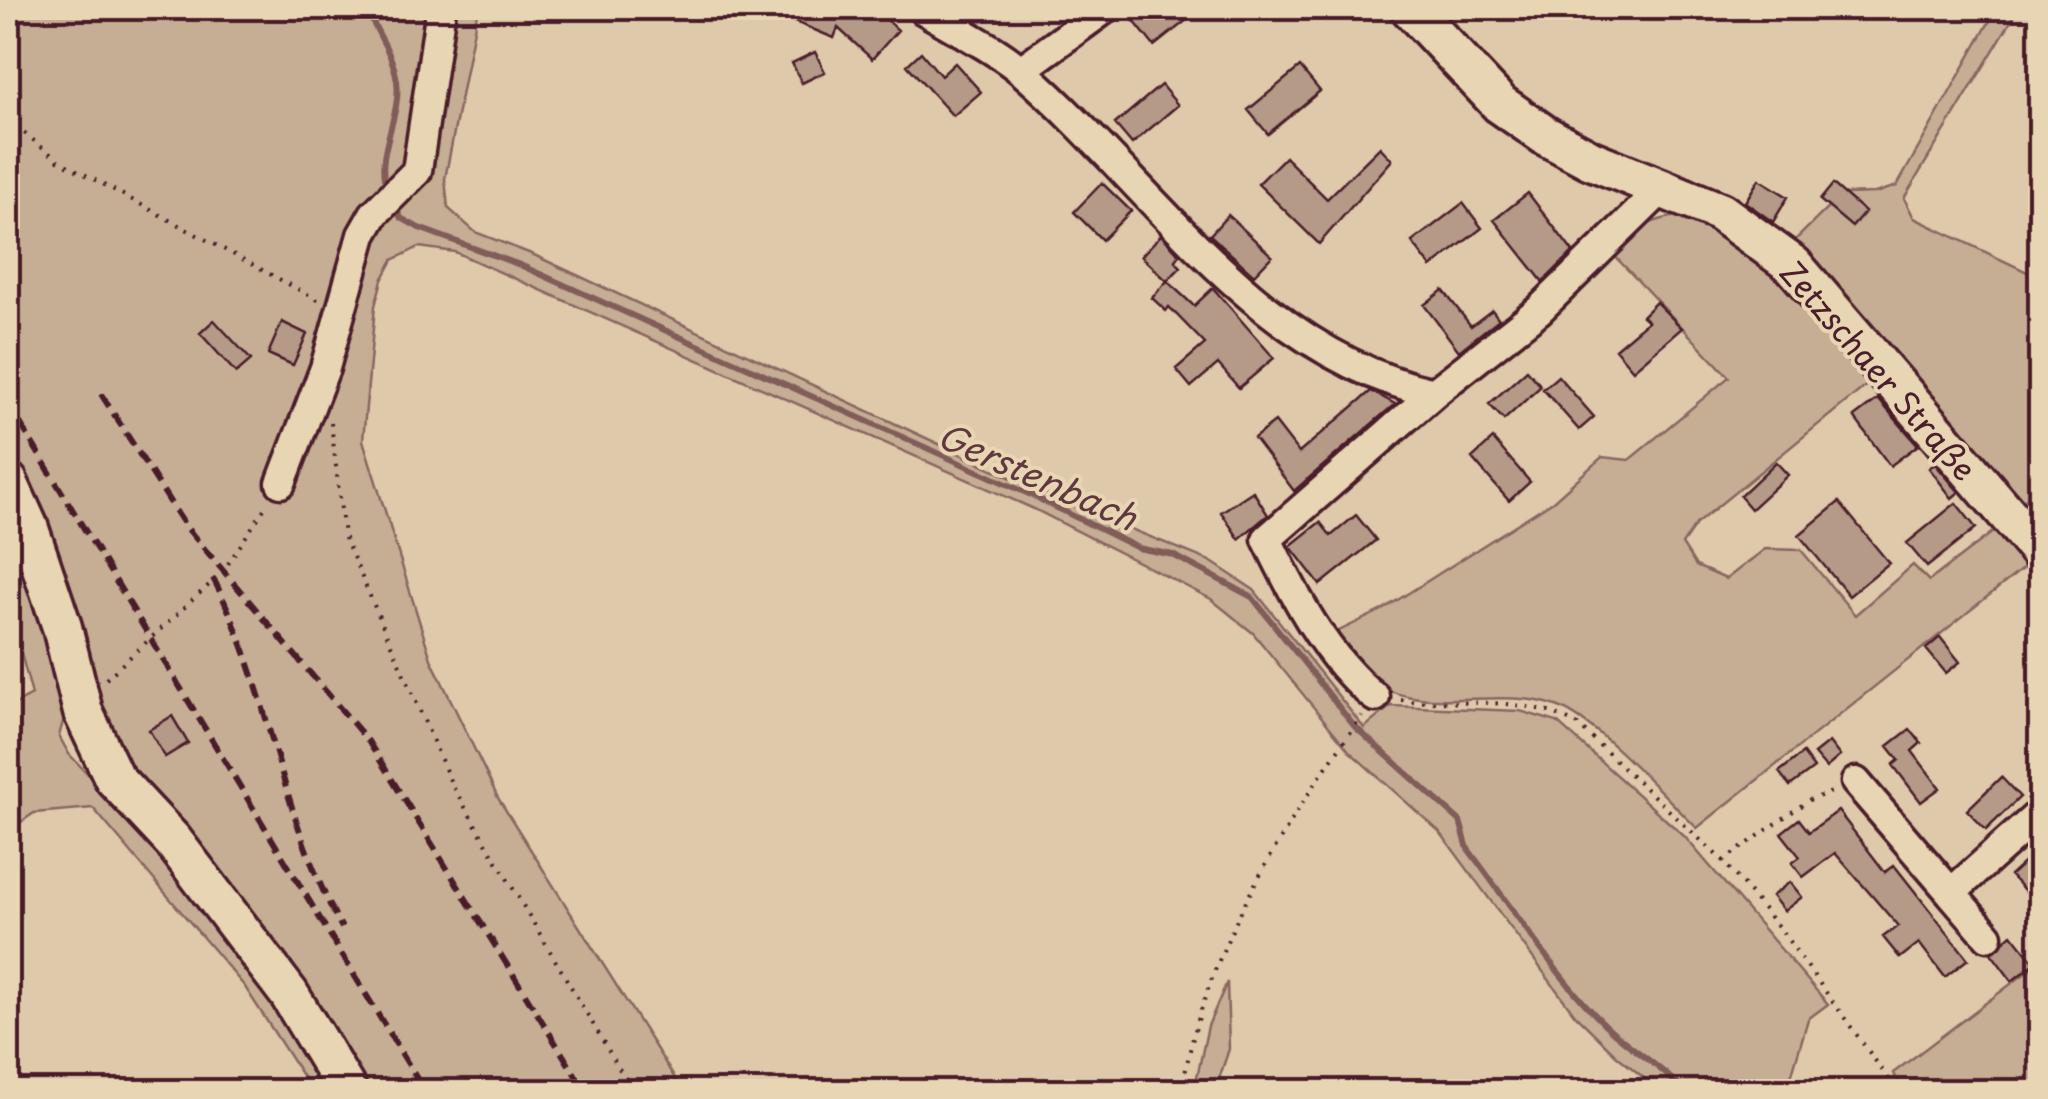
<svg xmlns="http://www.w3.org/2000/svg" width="2048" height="1099" viewBox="0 0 2048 1099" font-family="'Playpen Sans',sans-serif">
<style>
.green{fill:#c6ae95;stroke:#886660;stroke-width:2.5}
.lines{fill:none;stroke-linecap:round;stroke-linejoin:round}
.stream{stroke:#805d59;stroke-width:6}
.building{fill:#b49a87;stroke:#4a1f2b;stroke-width:2.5}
.street-casing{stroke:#4a1f2b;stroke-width:35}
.secondary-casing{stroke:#4a1f2b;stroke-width:45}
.path{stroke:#4a1f2b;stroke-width:4;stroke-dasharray:2.5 8;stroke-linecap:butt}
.street{stroke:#e8d5b3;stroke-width:28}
.secondary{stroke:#e8d5b3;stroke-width:38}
.rail{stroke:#4a1f2b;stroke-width:6;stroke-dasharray:15 8;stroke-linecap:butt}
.labels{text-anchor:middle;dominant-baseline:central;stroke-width:8;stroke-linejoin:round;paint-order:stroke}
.street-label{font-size:32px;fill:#4a1f2b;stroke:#e8d5b3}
.water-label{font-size:35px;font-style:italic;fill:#60393e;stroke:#e8d5b3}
</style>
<rect width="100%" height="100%" fill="#decaab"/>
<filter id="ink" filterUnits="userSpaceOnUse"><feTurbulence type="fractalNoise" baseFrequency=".01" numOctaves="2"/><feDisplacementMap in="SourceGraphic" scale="20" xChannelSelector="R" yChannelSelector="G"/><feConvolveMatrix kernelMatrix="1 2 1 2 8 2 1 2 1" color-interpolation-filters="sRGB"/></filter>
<g filter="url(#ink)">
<path class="green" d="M8 8H478L445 179 448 208 475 232 534 255 1059 500 1210 561 1254 590 1364 728 1391 706 1520 711 1557 722 1684 836 1828 1004 1808 1019 1787 1091H1660L1616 1055 1575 1015 1440 832 1350 752 1253 633 1211 599 1034 509 455 252 419 247 393 260 382 280 375 306 363 440 431 659 498 798 683 1091H367L335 1034 127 787 29 499 8 457Z
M1997 8H2019L1904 198 1914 218 2040 278V486L2017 506 1792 243 1842 194 1875 193 1897 186Z
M1684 215C1768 239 1817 316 1873 380L1696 524 1682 544 1696 566 1726 579 1765 549 1801 550 1855 615 1913 565 1929 581 2002 525 2036 558 1697 828C1664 796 1599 723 1559 707 1506 685 1424 715 1379 685 1360 673 1348 651 1335 633L1382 610 1553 501 1602 457 1629 460 1729 377 1610 251C1633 228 1652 219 1684 215Z
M8 502 66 711 59 736 69 754 175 866 342 1091H312L245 987 93 808 34 813 8 831V708L32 695 8 603Z
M2040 962V1091H1905L1893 1073Z
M1227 982 1229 1049 1215 1091H1194L1208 1026Z"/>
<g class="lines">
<path class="stream" d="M366 8C376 32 393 53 397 81 402 117 372 158 388 191
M395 207 401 218 419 228 520 265 1029 494 1138 548 1173 555 1252 597 1354 726 1460 821 1468 849C1511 905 1562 987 1613 1032 1637 1053 1663 1068 1685 1092"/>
</g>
<path class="building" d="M761 8H874L898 30 872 59 838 28 834 38Z
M1151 8H1202L1154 46 1134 21Z
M815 52 825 72 802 83 792 63Z
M921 52 941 76 955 63 981 92 953 116 907 65Z
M1300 67 1320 91 1268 134 1248 110Z
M1161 85 1178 105 1132 144 1115 124Z
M1380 147 1392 160 1319 244 1258 184 1285 157 1327 199Z
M1759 179 1788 197 1773 222 1745 202Z
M1102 183 1131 211 1102 240 1074 212Z
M1833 184 1865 212 1852 227 1820 200Z
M1528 193 1573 252 1543 282 1494 220Z
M1463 203 1482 228 1431 267 1412 242Z
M1228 215 1272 256 1254 275 1210 235Z
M1161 235 1180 255 1175 261 1181 267 1167 281 1141 256Z
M1167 281 1194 306 1213 288 1274 358 1239 388 1218 364 1191 387 1176 369 1205 344 1169 307 1166 311 1152 298Z
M1443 290 1471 326 1492 310 1499 319 1459 351 1424 305Z
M1656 302 1682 328 1633 370 1615 349 1648 321 1642 316Z
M214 320 251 360 236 373 200 333Z
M282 322 307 334 293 365 268 354Z
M1527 370 1541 386 1504 420 1489 404Z
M1558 376 1594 417 1579 430 1543 389Z
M1371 391 1395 404 1294 491 1254 438 1275 422 1299 453Z
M1878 399 1918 445 1890 466 1854 417Z
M1493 439 1530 482 1509 501 1472 458Z
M1776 462 1788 475 1751 509 1740 496Z
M1935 464 1959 492 1952 498 1929 468Z
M1253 491 1268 515 1239 539 1221 512Z
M1839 502 1889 563 1849 596 1799 535Z
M1956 503 1976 528 1927 567 1907 543Z
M1356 515 1376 540 1320 585 1290 546 1320 522 1331 536Z
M1940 637 1960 662 1946 673 1926 649Z
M172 716 188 743 165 757 149 730Z
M1910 729 1921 743 1912 751 1940 788 1921 802 1893 765 1899 760 1888 746Z
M1829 742 1840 756 1826 768 1814 754Z
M1803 753 1814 768 1790 786 1779 772Z
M2001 777 2020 797 1986 830 1967 810Z
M1838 811 1885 872 1894 865 1968 959 1945 977 1919 943 1900 958 1883 937 1898 926 1835 853 1803 877 1792 863 1800 857 1781 833 1799 819 1809 832Z
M2040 848V878L2026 892 2010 875Z
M1790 882 1802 897 1784 911 1772 896Z
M2012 934 2035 963 2012 981 1991 953Z"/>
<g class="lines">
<g class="street-casing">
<path id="street" d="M921 8C954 29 994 47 1024 73 1153 185 1256 354 1434 393L1539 310 1664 187
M1021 70 1106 8
M281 483 325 368 362 235 374 214 417 171 441 8
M1375 697C1326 658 1294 595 1267 539L1434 393
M1856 782 1951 893 2040 813
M1951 893 1988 936"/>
</g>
<g class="secondary-casing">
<path id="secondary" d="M1410 8 1500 104 1546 136 1591 160 1720 212 1793 265 2040 552
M8 482 28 526 62 627 83 712 114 778 173 841 289 994 348 1092"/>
</g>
<path class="path" d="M8 120 58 160 318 300
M331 423 344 536 452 785 633 1092
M106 679 222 573 268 503
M1401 700C1461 707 1524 693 1578 725L1723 861 1781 930 1898 1092
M1723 861 1809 800 1832 792
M1182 1092C1202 955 1283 826 1362 716"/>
<use href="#street" class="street"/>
<use href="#secondary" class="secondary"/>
<path class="rail" d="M101 394 186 527 368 741 586 1092
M8 403 425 1092
M213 578C271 689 280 818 342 928"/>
</g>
</g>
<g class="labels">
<g class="street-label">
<text transform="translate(1879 370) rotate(49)">Zetzschaer Straße</text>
</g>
<g class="water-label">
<text transform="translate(1038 475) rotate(24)">Gerstenbach</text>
</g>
</g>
<rect width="2048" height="1099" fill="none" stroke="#e8d5b3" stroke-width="40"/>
<rect x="20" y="20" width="2008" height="1059" fill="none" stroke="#4a1f2b" stroke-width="4" filter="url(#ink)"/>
</svg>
